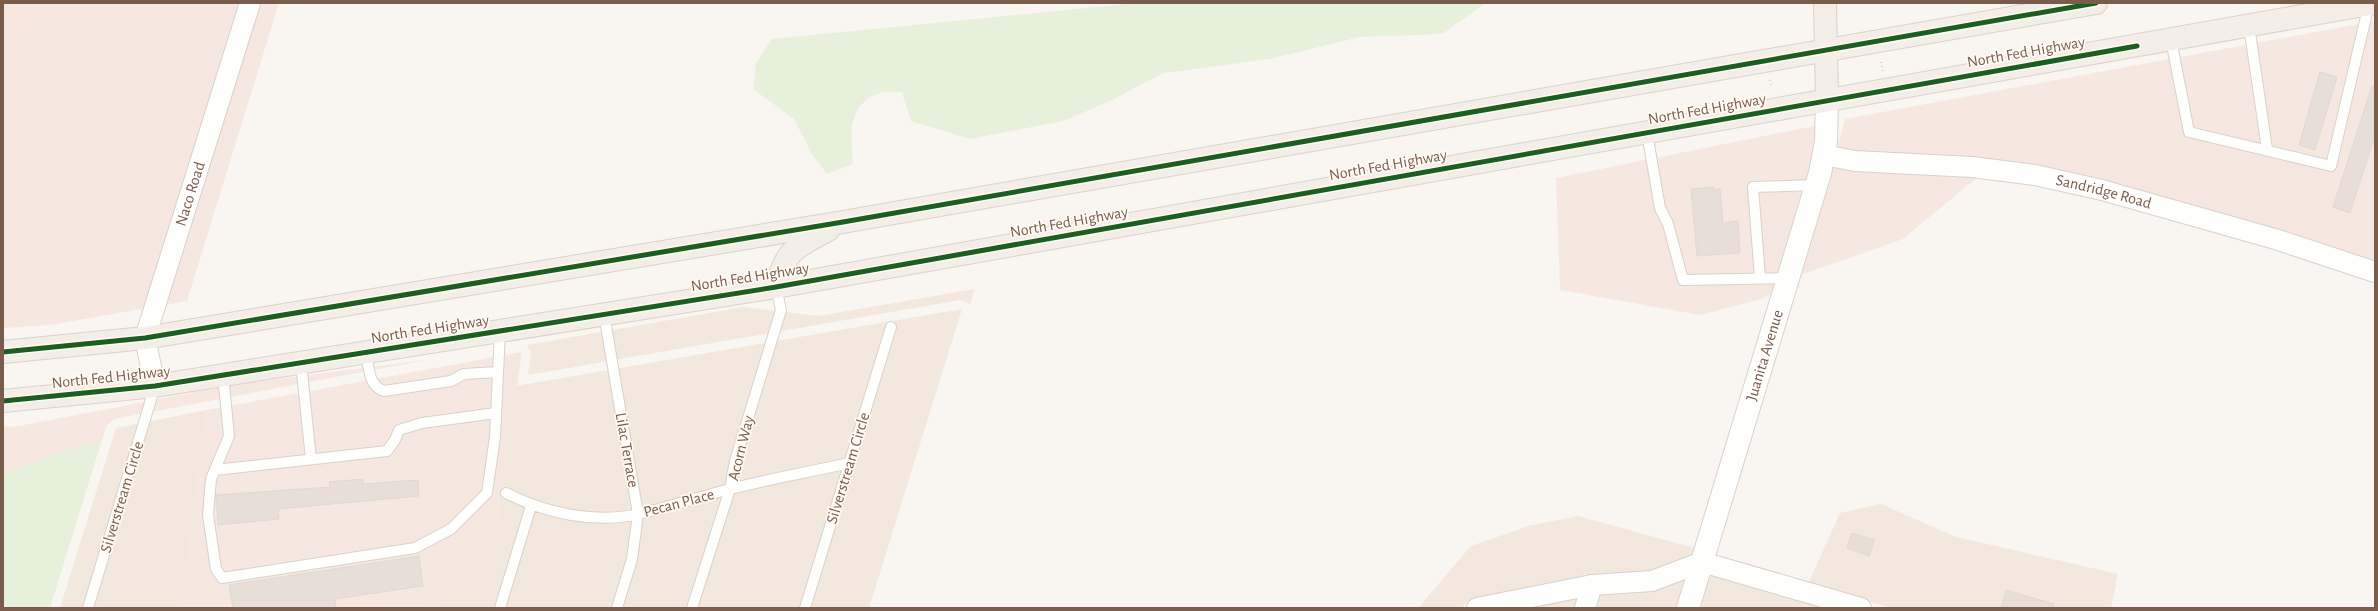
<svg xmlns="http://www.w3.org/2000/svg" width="2378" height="611" viewBox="0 0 2378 611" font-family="'Alegreya Sans',sans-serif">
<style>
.residential{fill:#f2e8de}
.commercial{fill:#f6e8e1}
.green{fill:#e7f0db}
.building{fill:#e6ded7;stroke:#e2d8d2}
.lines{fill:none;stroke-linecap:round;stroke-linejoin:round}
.lane-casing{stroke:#d7d1cb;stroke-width:12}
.street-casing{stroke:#d7d1cb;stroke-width:22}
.secondary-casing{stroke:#d9d2cb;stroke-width:24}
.primary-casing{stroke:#dad1cc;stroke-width:24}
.path{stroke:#dcd5d0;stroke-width:2.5;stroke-dasharray:1 3;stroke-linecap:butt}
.lane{stroke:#fefefd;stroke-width:10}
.street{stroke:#fefefd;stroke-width:20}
.secondary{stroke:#fefefd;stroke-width:22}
.primary{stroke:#f3eee8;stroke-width:22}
.cycleway-casing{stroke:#fffaf3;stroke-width:8}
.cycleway{stroke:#1b5e20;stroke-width:5}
.labels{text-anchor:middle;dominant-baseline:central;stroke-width:3.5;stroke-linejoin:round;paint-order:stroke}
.street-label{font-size:16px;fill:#7a5c4d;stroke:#fffaf3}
</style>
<rect width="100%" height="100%" fill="#f9f5f0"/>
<path class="residential" d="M975 289 970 304 960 300 528 375 531 351 527 345 744 307 819 316Z
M962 309 869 608H401L437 602 497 519 516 386Z
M207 410 182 608H60L116 428Z
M1881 504 1956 537 2118 574 2111 608H1892L1712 557 1713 554 1809 582 1840 513Z
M1578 516 1694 548 1691 556 1649 572 1592 576 1585 574 1583 577 1469 600 1461 608H1418L1471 546 1528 526Z
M1707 574 1827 608H1697Z
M1685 578 1676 608H1596L1600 593Z
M1578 597 1575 608H1524Z"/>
<path class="commercial" d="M3 3H279L187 301 50 325 3 328Z
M2375 21V262L2278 230 1837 149 1845 119Z
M1824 124 1773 293 1762 299 1700 315 1560 290 1556 178Z
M1832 166 1979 176 1903 239 1798 276Z
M522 352 497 519 437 602 401 608H182L207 410Z
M432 359 114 419 107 425 101 443H88L3 473V427L19 426 233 385Z"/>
<path class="green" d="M1138 3H1486L1442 34 1359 37 1270 59 1163 73 1110 101 1063 121 970 139 911 121 902 92C895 92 884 91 877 94 846 107 851 136 853 164L827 174 812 154 794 119 753 89 756 63 772 39Z
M88 443H101L50 608H3V473Z"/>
<path class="building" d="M2320 72 2337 77 2315 150 2299 145Z
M2372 86H2375V135L2350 213 2333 207Z
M1714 187V190L1720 189 1723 223 1738 221 1740 253 1697 256 1691 189Z
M363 479V484L418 480 419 496 278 509 279 519 218 525 216 495 330 487 329 482Z
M1852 533 1874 540 1869 556 1847 548Z
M419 556 423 586 335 599 336 608H233L229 585Z
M2006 590 2054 604 2053 608H2001Z"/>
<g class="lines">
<g class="lane-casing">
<path id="lane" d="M2249 26 2267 149
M2171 40 2189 132 2331 166 2369 4
M1647 133 1660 208 1668 224 1683 280 1789 278
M1760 278 1753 187 1817 185
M604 314 638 514 632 559 617 608
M366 352C369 367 368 386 384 391L451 381 464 374 498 372
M301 363 311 459
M223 375 229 436 211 479 208 515 216 569 222 578 415 548 451 529 487 493 495 437 500 331
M215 470 387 451 395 440 399 430 422 423 496 413
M506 493C545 513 594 524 639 514 669 507 699 497 730 489 769 479 809 472 849 463
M88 608 155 386
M500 608 531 506
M692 608 730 489 735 461 781 310 776 287
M805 608 891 327"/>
</g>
<g class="street-casing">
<g id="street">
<path id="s1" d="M1824 155 1855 161 1972 167 2035 175 2102 190 2275 239 2375 272"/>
<path id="s2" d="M155 386 145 338 250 3"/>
<path d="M1477 608 1592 585 1652 581 1702 562 1861 608"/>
<path d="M1585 608 1592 585"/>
</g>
</g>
<g class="secondary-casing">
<g id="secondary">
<path id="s3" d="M1688 608 1820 173 1826 142 1827 99"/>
</g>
</g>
<g class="primary-casing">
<path id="primary" d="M1825 3 1827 99
M776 287C787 248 794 249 828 230
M3 352 145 338 843 222 2096 3
M3 401 155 386 776 287 2375 3"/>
</g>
<path class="path" d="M1881 62 1883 72
M1770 80 1772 87"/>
<use href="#lane" class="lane"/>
<use href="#street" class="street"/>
<use href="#secondary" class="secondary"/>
<use href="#primary" class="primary"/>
<g class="cycleway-casing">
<path id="cycleway" d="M3 352 145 338 843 222 2096 3
M3 401 155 386 776 287 2137 46"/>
</g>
<use href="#cycleway" class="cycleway"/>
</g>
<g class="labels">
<g class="street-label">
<text transform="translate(2026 52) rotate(-10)">North Fed Highway</text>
<text transform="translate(1707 109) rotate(-10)">North Fed Highway</text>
<text transform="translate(1388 165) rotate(-10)">North Fed Highway</text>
<text stroke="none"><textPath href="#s1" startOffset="283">Sandridge Road</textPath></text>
<text stroke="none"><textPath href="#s2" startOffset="200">Naco Road</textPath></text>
<text transform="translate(1069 222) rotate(-10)">North Fed Highway</text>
<text transform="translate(750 277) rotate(-9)">North Fed Highway</text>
<text transform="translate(430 329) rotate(-9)">North Fed Highway</text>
<text stroke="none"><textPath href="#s3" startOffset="264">Juanita Avenue</textPath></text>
<text transform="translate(111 377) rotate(-6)">North Fed Highway</text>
<text transform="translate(741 448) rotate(-76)">Acorn Way</text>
<text transform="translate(627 450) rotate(80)">Lilac Terrace</text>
<text transform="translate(848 468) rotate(-73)">Silverstream Circle</text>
<text transform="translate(122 497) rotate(-73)">Silverstream Circle</text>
<text transform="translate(679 503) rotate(-15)">Pecan Place</text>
</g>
</g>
<rect width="2378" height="611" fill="none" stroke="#7a5c4d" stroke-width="8"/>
</svg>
